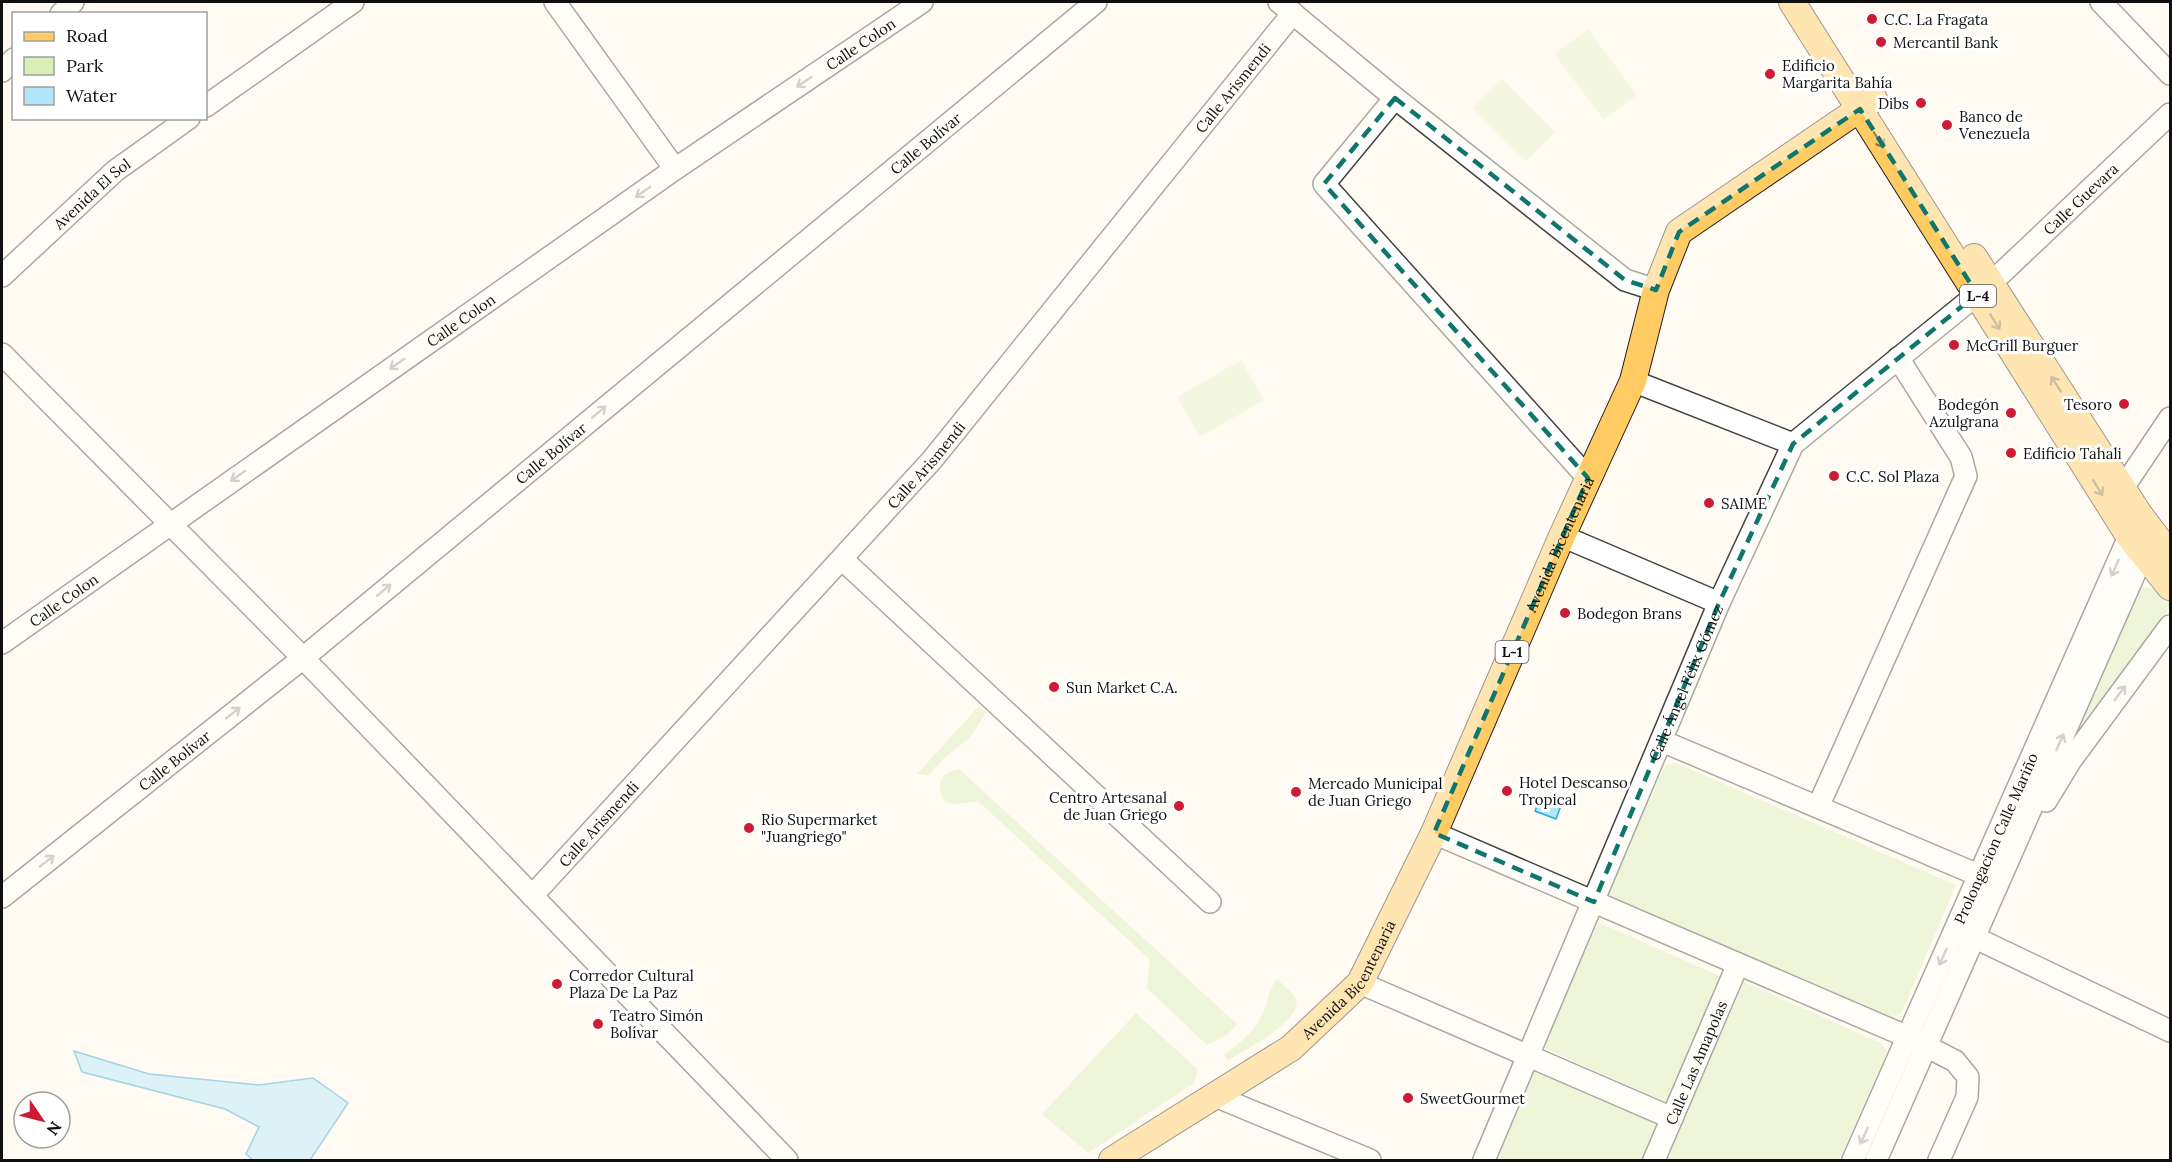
<svg xmlns="http://www.w3.org/2000/svg" width="2172" height="1162" viewBox="0 0 2172 1162" font-family="Lora,serif">
<style>
.green{fill:#d9eeb8}
.pitch{fill:#e9f4ca}
.water{fill:#b2e6fb;stroke:#33a5d9;stroke-width:1.5}
.lines{fill:none;stroke-linecap:round;stroke-linejoin:round}
.minor-casing{stroke:#434343;stroke-width:24}
.major-casing{stroke:#212121;stroke-width:28}
.minor{stroke:#fff;stroke-width:21}
.major{stroke:#ffcb62;stroke-width:26}
.oneway{stroke:#9f9f9f}
.oneway2{stroke:#93773d}
.marked{fill:none;stroke:#0f766e;stroke-width:4.5;stroke-dasharray:12 8;stroke-linejoin:round}
.poi-dot{fill:#cd1b33;stroke:#fff;stroke-width:2}
.labels{text-anchor:middle;dominant-baseline:central;stroke-width:6;stroke-linejoin:round;paint-order:stroke}
.shield{fill:#fff;stroke:#585858;stroke-width:1.5}
.shield-label{font-size:14px;font-weight:bold;fill:#101010}
.poi-label{font-size:15px;fill:#101010;stroke:#fff;text-anchor:start}
.street-label{font-size:15px;fill:#101010;stroke:#fff}
</style>
<rect width="100%" height="100%" fill="#fffbf2"/>
<path class="green" d="M2139 586 2160 590 2170 602V608L2077 730Z
M979 706 986 713 969 739 945 757 929 775 917 774Z
M1674 762 1956 885 1901 1014 1893 1017 1607 895 1663 770 1667 764Z
M959 769 1237 1024 1228 1034 1207 1045 1147 988 1150 960 978 801 956 804 946 802C935 787 939 773 959 769Z
M1598 922 1722 977 1666 1102 1542 1047Z
M1277 979C1283 985 1294 993 1296 1000 1303 1020 1243 1051 1228 1061L1224 1055C1240 1043 1255 1031 1263 1013 1269 999 1267 993 1277 979Z
M1744 982 1881 1043 1887 1052 1839 1160H1665Z
M1136 1013 1196 1068 1197 1074 1194 1083 1088 1153 1042 1114Z
M1532 1070 1658 1124 1642 1160H1492Z"/>
<path class="pitch" d="M1588 29 1637 95 1604 120 1554 54Z
M1502 79 1555 132 1526 161 1473 108Z
M1241 360 1264 400 1200 437 1177 397Z"/>
<path class="water" d="M1541 796 1562 803 1556 819 1535 811Z
M74 1051 149 1074 259 1085 313 1078 348 1103 310 1160H253L246 1154 259 1127 225 1109 82 1072Z"/>
<g class="lines">
<g class="minor-casing">
<g id="minor">
<path d="M555 2 675 169"/>
<path d="M1279 2 1395 98 1625 280 1656 290"/>
<path d="M2101 2 2170 74"/>
<path d="M61 14 73 2"/>
<path d="M2 71 14 59"/>
<path d="M1395 98 1324 184 1588 478"/>
<path d="M206 106 353 2"/>
<path id="s1" d="M2 276 115 171 189 118"/>
<path d="M2 354 303 658 787 1160"/>
<path d="M1633 381 1793 444"/>
<path d="M2123 488 2170 418"/>
<path d="M1562 536 1719 603"/>
<path d="M843 560 1210 902"/>
<path id="s2" d="M2 643 675 169 922 2"/>
<path d="M1662 741 1990 880"/>
<path d="M2046 801 2071 760 2170 626"/>
<path d="M1818 807 1966 476 1961 457 1898 358"/>
<path d="M1434 833 1908 1037 1955 1061 1968 1077 1967 1097 1939 1160"/>
<path id="s3" d="M532 896 932 460 1293 13"/>
<path id="s4" d="M2 897 303 658 1096 2"/>
<path d="M1963 932 2170 1031"/>
<path d="M1360 983 1672 1118"/>
<path d="M1215 1096 1370 1160"/>
<path id="s5" d="M1484 1160 1719 603 1793 444 1991 283 2170 114"/>
<path id="s6" d="M1654 1160 1738 964"/>
<path id="s7" d="M1853 1160 2135 523"/>
<path d="M1876 1160 2149 541"/>
</g>
</g>
<g class="major-casing">
<g id="major">
<path d="M1792 2 2129 536 2170 587"/>
<path d="M1974 257 2139 514 2170 555"/>
<path id="s8" d="M1112 1160 1291 1048 1360 983 1434 833 1562 536 1633 381 1656 290 1679 232 1874 99"/>
</g>
</g>
<use href="#minor" class="minor"/>
<use href="#major" class="major"/>
</g>
<defs><path id="oneway-shaft" d="M-6 0H5M1.5-3L5.5 0L1.5 3" fill="none" stroke-width="1.6" stroke-linecap="round" stroke-linejoin="round" transform="scale(1.5)"/></defs>
<g class="oneway">
<use href="#oneway-shaft" transform="translate(804 82) rotate(146)"/>
<use href="#oneway-shaft" transform="translate(643 192) rotate(145)"/>
<use href="#oneway-shaft" transform="translate(397 364) rotate(145)"/>
<use href="#oneway-shaft" transform="translate(599 412) rotate(-40)"/>
<use href="#oneway-shaft" transform="translate(238 476) rotate(145)"/>
<use href="#oneway-shaft" transform="translate(2115 568) rotate(114)"/>
<use href="#oneway-shaft" transform="translate(384 590) rotate(-40)"/>
<use href="#oneway-shaft" transform="translate(2120 693) rotate(-53)"/>
<use href="#oneway-shaft" transform="translate(233 713) rotate(-38)"/>
<use href="#oneway-shaft" transform="translate(2060 742) rotate(-66)"/>
<use href="#oneway-shaft" transform="translate(47 861) rotate(-38)"/>
<use href="#oneway-shaft" transform="translate(1943 957) rotate(114)"/>
<use href="#oneway-shaft" transform="translate(1864 1136) rotate(114)"/>
</g>
<g class="oneway2">
<use href="#oneway-shaft" transform="translate(1879 140) rotate(58)"/>
<use href="#oneway-shaft" transform="translate(1995 322) rotate(58)"/>
<use href="#oneway-shaft" transform="translate(2056 384) rotate(-123)"/>
<use href="#oneway-shaft" transform="translate(2098 488) rotate(58)"/>
</g>
<path d="M0 0H2172V1162H0ZM1395 98 1625 280 1656 290 1679 232 1860 109 1977 294 1793 444 1719 603 1594 902 1434 833 1588 478 1324 184Z" fill="#fffbf2" fill-opacity=".55" fill-rule="evenodd"/>
<path class="marked" d="M1395 98 1625 280 1656 290 1679 232 1860 109 1977 294 1793 444 1719 603 1594 902 1434 833 1588 478 1324 184Z"/>
<g class="poi-dot">
<circle cx="1872" cy="19" r="6"/>
<circle cx="1881" cy="42" r="6"/>
<circle cx="1770" cy="74" r="6"/>
<circle cx="1921" cy="103" r="6"/>
<circle cx="1947" cy="125" r="6"/>
<circle cx="1954" cy="345" r="6"/>
<circle cx="2124" cy="404" r="6"/>
<circle cx="2011" cy="413" r="6"/>
<circle cx="2011" cy="453" r="6"/>
<circle cx="1834" cy="476" r="6"/>
<circle cx="1709" cy="503" r="6"/>
<circle cx="1565" cy="613" r="6"/>
<circle cx="1054" cy="687" r="6"/>
<circle cx="1507" cy="791" r="6"/>
<circle cx="1296" cy="792" r="6"/>
<circle cx="1179" cy="806" r="6"/>
<circle cx="749" cy="828" r="6"/>
<circle cx="557" cy="984" r="6"/>
<circle cx="598" cy="1024" r="6"/>
<circle cx="1408" cy="1098" r="6"/>
</g>
<g class="labels">
<g class="shield">
<rect x="1960" y="285" width="36" height="22" rx="4.5"/>
<rect x="1495.5" y="641" width="33" height="22" rx="4.5"/>
</g>
<g class="shield-label">
<text x="1978" y="296">L-4</text>
<text x="1512" y="652">L-1</text>
</g>
<g class="poi-label">
<text x="1884" y="19">C.C. La Fragata</text>
<text x="1893" y="42">Mercantil Bank</text>
<text x="1782" y="65">Edificio<tspan x="1782" dy="17">Margarita Bahía</tspan></text>
<text x="1909" y="103" text-anchor="end">Dibs</text>
<text x="1959" y="116">Banco de<tspan x="1959" dy="17">Venezuela</tspan></text>
<text x="1966" y="345">McGrill Burguer</text>
<text x="1999" y="404" text-anchor="end">Bodegón<tspan x="1999" dy="17">Azulgrana</tspan></text>
<text x="2112" y="404" text-anchor="end">Tesoro</text>
<text x="2023" y="453">Edificio Tahali</text>
<text x="1846" y="476">C.C. Sol Plaza</text>
<text x="1721" y="503">SAIME</text>
<text x="1577" y="613">Bodegon Brans</text>
<text x="1066" y="687">Sun Market C.A.</text>
<text x="1519" y="782">Hotel Descanso<tspan x="1519" dy="17">Tropical</tspan></text>
<text x="1308" y="783">Mercado Municipal<tspan x="1308" dy="17">de Juan Griego</tspan></text>
<text x="1167" y="797" text-anchor="end">Centro Artesanal<tspan x="1167" dy="17">de Juan Griego</tspan></text>
<text x="761" y="819">Rio Supermarket<tspan x="761" dy="17">"Juangriego"</tspan></text>
<text x="569" y="975">Corredor Cultural<tspan x="569" dy="17">Plaza De La Paz</tspan></text>
<text x="610" y="1015">Teatro Simón<tspan x="610" dy="17">Bolívar</tspan></text>
<text x="1420" y="1098">SweetGourmet</text>
</g>
<g class="street-label">
<text stroke="none"><textPath href="#s2" startOffset="1047">Calle Colon</textPath></text>
<text stroke="none"><textPath href="#s3" startOffset="1070">Calle Arismendi</textPath></text>
<text stroke="none"><textPath href="#s4" startOffset="1192">Calle Bolívar</textPath></text>
<text stroke="none"><textPath href="#s1" startOffset="122">Avenida El Sol</textPath></text>
<text stroke="none"><textPath href="#s5" startOffset="1158">Calle Guevara</textPath></text>
<text stroke="none"><textPath href="#s2" startOffset="561">Calle Colon</textPath></text>
<text stroke="none"><textPath href="#s4" startOffset="706">Calle Bolívar</textPath></text>
<text stroke="none"><textPath href="#s3" startOffset="584">Calle Arismendi</textPath></text>
<text stroke="none"><textPath href="#s8" startOffset="788">Avenida Bicentenaria</textPath></text>
<text stroke="none"><textPath href="#s2" startOffset="75">Calle Colon</textPath></text>
<text stroke="none"><textPath href="#s5" startOffset="518">Calle Ángel Félix Gómez</textPath></text>
<text stroke="none"><textPath href="#s4" startOffset="220">Calle Bolívar</textPath></text>
<text stroke="none"><textPath href="#s3" startOffset="98">Calle Arismendi</textPath></text>
<text stroke="none"><textPath href="#s7" startOffset="352">Prolongacion Calle Mariño</textPath></text>
<text stroke="none"><textPath href="#s8" startOffset="302">Avenida Bicentenaria</textPath></text>
<text stroke="none"><textPath href="#s6" startOffset="106">Calle Las Amapolas</textPath></text>
</g>
</g>
<rect width="2172" height="1162" fill="none" stroke="#101010" stroke-width="6"/>
<rect x="12" y="12" width="195" height="108" fill="#ffffff" stroke="#9f9f9f" stroke-width="1.5"/>
<rect x="24" y="32" width="30" height="9" fill="#ffcb62" stroke="#9f9f9f" stroke-width="1.5"/>
<text x="66" y="42" font-size="18" fill="#101010">Road</text>
<rect x="24" y="57" width="30" height="18" fill="#d9eeb8" stroke="#9f9f9f" stroke-width="1.5"/>
<text x="66" y="72" font-size="18" fill="#101010">Park</text>
<rect x="24" y="87" width="30" height="18" fill="#b2e6fb" stroke="#9f9f9f" stroke-width="1.5"/>
<text x="66" y="102" font-size="18" fill="#101010">Water</text>
<g transform="translate(42 1120) rotate(125)"><circle r="28" fill="#ffffff" stroke="#9f9f9f" stroke-width="1.5"/>
<path d="M0-4.5L10 22L0 15L-10 22Z" fill="#cd1b33"/>
<text y="-9" font-size="16" font-weight="bold" text-anchor="middle" fill="#101010">N</text>
</g>
</svg>
